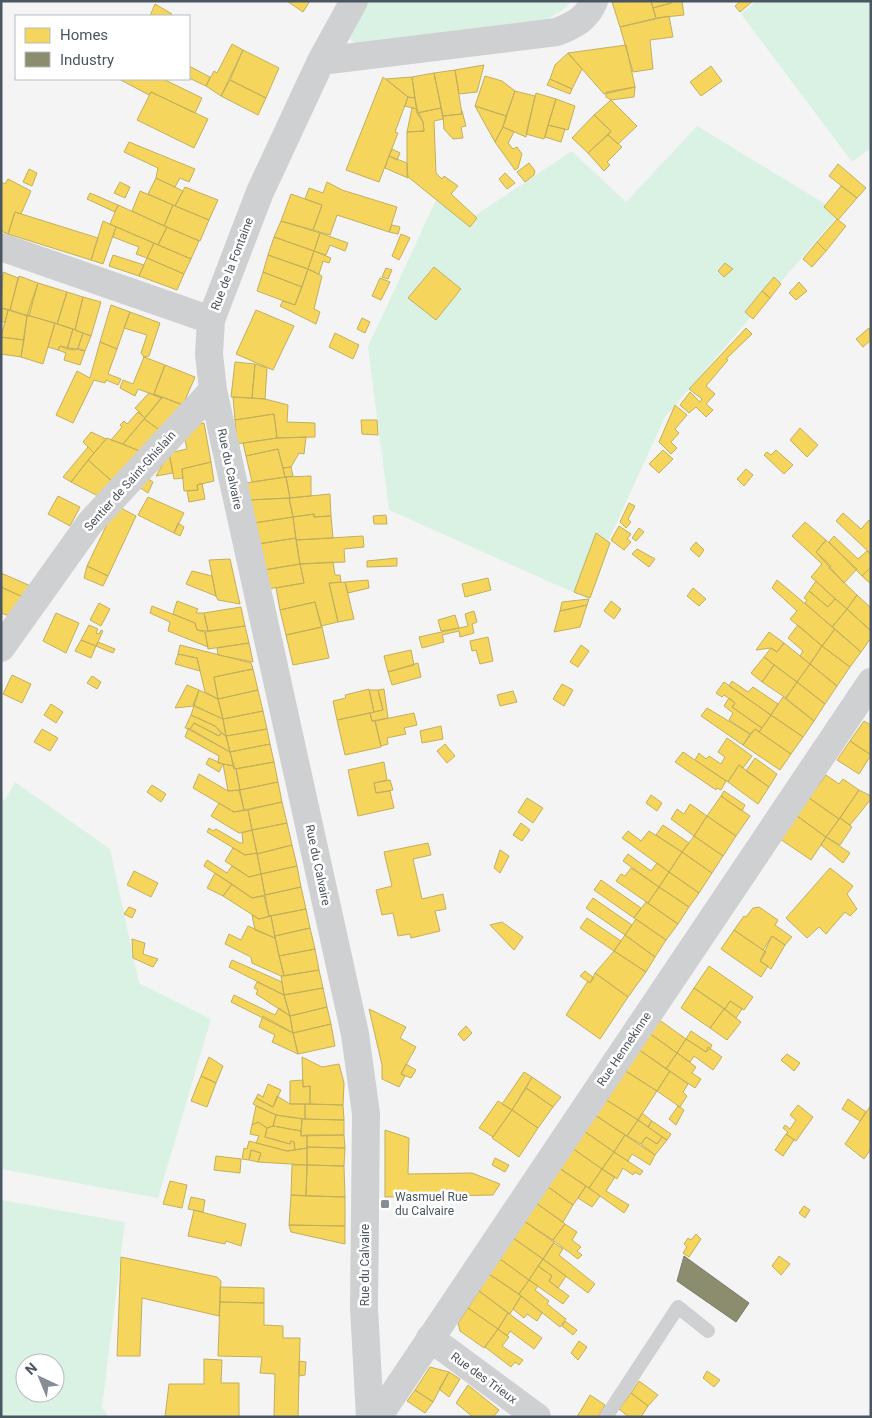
<svg xmlns="http://www.w3.org/2000/svg" width="872" height="1418" viewBox="0 0 872 1418" font-family="Roboto,sans-serif">
<style>
.green{fill:#d9f2e3;fill-rule:evenodd}
.homes{fill:#f6d55c;stroke:#c2af5e}
.industry{fill:#8c8c6e;stroke:#787c6a}
.lines{fill:none;stroke-linecap:round;stroke-linejoin:round}
.service{stroke:#ced0d2;stroke-width:14}
.minor{stroke:#ced0d2;stroke-width:28}
.poi-dot{fill:#868d94;stroke:#fff;stroke-width:2}
.labels{text-anchor:middle;dominant-baseline:central;stroke-width:5;stroke-linejoin:round;paint-order:stroke}
.street-label{font-size:12px;fill:#4a5661;stroke:#fff}
.poi-label{font-size:12px;fill:#4a5661;stroke:#fff;text-anchor:start}
</style>
<rect width="100%" height="100%" fill="#f4f4f4"/>
<path class="green" d="M367 1H571L567 7 548 19 358 45 347 37Z
M757 1H871V148L852 162 741 14Z
M697 126 840 213 665 417 609 539 588 599 389 510 368 347 436 200 465 222 572 151 626 202Z
M15 782 110 849 139 983 211 1019 158 1198 1 1169V799L5 800Z
M1 1200 125 1222 102 1408 109 1417H1ZM25 1363H55V1393H25Z"/>
<path class="homes" d="M287 1H310L303 12Z
M651 1 656 18 620 27 612 2Z
M651 1H671V3L653 8Z
M671 1H682L684 15 656 18 653 8 671 3Z
M741 1H753L740 12 735 6Z
M155 4 172 14 170 16H150Z
M669 16 673 37 650 40 653 69 633 72 620 27Z
M232 44 243 50 221 96 206 86 214 71 217 73Z
M626 45 635 87 604 94 568 53Z
M243 50 279 68 266 98 230 80Z
M568 53 582 69 572 89 550 79 555 65Z
M484 65 477 92 459 94 455 70Z
M189 66 210 77 206 86 189 78Z
M711 66 722 81 701 96 690 82Z
M455 70 462 114 443 116 434 73Z
M434 73 441 108 417 113 412 77Z
M485 76 502 81 515 91 506 116 475 106Z
M383 77 408 97 395 132 398 133 379 182 346 170Z
M412 77 415 98 408 97 386 79Z
M119 79H163L202 98 195 113 151 92 149 95Z
M550 79 572 89 570 94 547 85Z
M230 80 266 98 258 115 221 96Z
M635 87 634 97 611 100 606 97V92Z
M515 91 535 96 526 137 503 127Z
M151 92 208 119 194 148 137 120Z
M536 93 556 99 544 139 526 134Z
M408 97 415 98 417 109 405 106Z
M556 99 575 106 568 130 548 125Z
M611 100 637 126 618 144 608 135 611 131 594 115Z
M475 106 506 116 503 127 495 142Z
M412 108 417 109 423 122 424 131 407 132Z
M441 108 443 119 434 121 436 173 442 179 444 176 458 186 451 194 477 218 470 227 407 176V132L424 131 423 122 417 113Z
M462 111 466 126 461 127 463 138 453 139 444 129 443 116 462 114Z
M594 115 611 131 588 153 572 138Z
M548 125 565 129 561 142 545 137Z
M503 127 514 132 508 143 513 149 517 147 522 154 518 168 515 170 495 142Z
M608 135 622 147 607 162 610 165 604 171 588 153Z
M129 142 195 169 189 182 180 178 175 187 156 178 158 168 124 152Z
M392 149 400 153 397 160 389 156Z
M389 156 407 163 408 178 385 168Z
M529 163 535 171 534 175 525 182 517 172Z
M838 164 866 188 857 198 829 176Z
M29 169 37 173 32 186 23 182Z
M505 173 515 183 507 189 499 179Z
M156 178 183 191 175 206 148 194Z
M8 179 31 191 21 214 15 212 8 234 1 231V182L5 184Z
M120 182 130 187 125 198 114 193Z
M327 182 342 190 397 207 389 232 337 215 330 235 313 230 322 205 305 199 309 188 323 193Z
M841 186 857 198 838 220 824 207Z
M185 187 218 200 209 220 175 206Z
M140 191 173 205 164 226 132 211Z
M90 193 118 205 115 212 87 199Z
M291 194 322 205 313 230 281 221Z
M118 205 167 227 158 245 110 224Z
M173 205 209 220 200 241 164 226Z
M15 212 98 238 91 260 8 234Z
M837 219 846 226 826 251 817 242Z
M103 221 116 227 103 264 91 260Z
M281 221 320 233 314 251 274 237Z
M392 225 400 227 398 234 389 232Z
M116 227 154 243 147 258 136 254 139 247 113 237Z
M167 227 199 241 191 259 158 245Z
M320 233 348 243 345 251 330 245 326 255 314 251Z
M401 234 410 238 399 260 392 256Z
M274 237 314 251 308 269 268 255Z
M817 242 826 251 812 267 803 259Z
M154 243 191 259 184 274 147 258Z
M314 251 331 258 329 263 323 261 319 274 308 269Z
M113 255 144 265 139 276 109 266Z
M268 255 308 269 302 287 263 272Z
M147 258 184 274 177 290 139 276Z
M725 263 733 269 724 277 718 271Z
M434 267 461 289 436 320 408 298Z
M386 268 392 270 388 279 382 277Z
M308 269 322 276 314 309 320 312 316 324 280 306 283 301 295 305Z
M3 272 18 278 10 310 1 308Z
M263 272 302 287 295 305 257 291Z
M19 276 38 283 29 316 10 310Z
M774 277 781 284 770 298 762 291Z
M380 278 390 282 381 300 372 296Z
M799 282 807 291 796 300 789 293Z
M38 283 67 292 57 324 27 315Z
M762 291 770 298 753 319 745 312Z
M67 292 83 297 75 330 57 324Z
M83 297 101 302 91 336 75 330Z
M111 305 130 312 117 349 100 342Z
M1 308 8 310 5 323 1 321Z
M8 310 27 316 24 340 1 337Z
M256 310 294 326 273 370 236 354Z
M130 312 160 323 149 356 144 357 141 353 147 335 124 328Z
M27 315 55 323 43 364 21 357Z
M362 318 370 322 365 333 357 329Z
M55 323 73 329 67 349 60 346 58 350 48 347Z
M746 328 752 334 726 359 728 360 706 386 715 394 706 404 713 410 706 417 696 407 689 413 680 405 690 392 700 402 702 399 689 389Z
M869 328 871 340 863 347 856 339Z
M73 329 83 333 78 348 74 350 67 349Z
M83 333 91 336 85 351 78 348Z
M335 333 359 345 353 359 329 347Z
M1 337 24 340 21 357 1 354Z
M100 342 117 349 108 374 121 379 118 385 106 380 105 383 94 380 73 423 56 415 77 371 90 378Z
M60 346 85 351 80 365 64 360 66 353 58 350Z
M144 357 165 365 154 394 162 398 138 389 135 396 120 388 123 380 133 384Z
M235 362 255 364 252 398 231 397Z
M255 364 267 368 265 399 252 398Z
M165 365 195 377 183 405 154 394Z
M149 393 162 398 145 418 135 408Z
M162 397 183 405 161 431 144 419Z
M233 397 265 399 288 405 287 422 315 423V437L277 438 274 414 235 420Z
M675 405 687 415 675 429 679 433 671 442 677 448 671 454 659 442Z
M138 412 145 418 123 444 111 440 122 427 120 425 124 421 127 424Z
M274 414 277 438 237 444 235 420Z
M144 419 161 431 142 452 123 444Z
M361 420H377L378 435 362 434Z
M204 423 211 462 182 469 183 478 174 479 169 453 187 449 184 435 192 426Z
M800 428 818 445 807 457 790 440Z
M91 432 106 439 94 453 83 442Z
M306 437 304 454 299 453 291 467 283 468 278 449 246 456 243 443 277 438Z
M107 438 142 452 115 484 88 460Z
M88 447 94 453 71 482 63 477Z
M278 449 285 477 252 482 246 456Z
M663 450 673 459 659 473 649 464Z
M776 450 793 465 784 474 764 455 767 452 771 455Z
M169 453 173 473 156 476Z
M88 460 113 482 100 497 71 482Z
M211 462 214 481 197 485 198 490 184 491 182 469Z
M291 467 293 476 285 477 283 468Z
M746 469 753 475 744 486 737 479Z
M311 476V496L290 498 286 477Z
M145 477 153 482 148 493 139 487Z
M286 477 290 498 249 500 246 483Z
M202 483 205 499 189 502 187 491 198 490 197 485Z
M330 494 331 516 314 517V514L293 517 289 498Z
M58 496 80 507 70 526 48 514Z
M148 497 184 513 174 533 138 515Z
M289 498 293 517 254 523 249 500Z
M629 503 635 506 628 519 631 522 626 528 620 522Z
M121 508 136 516 108 576 87 566 109 520Z
M843 513 861 529 869 520 871 523V554L836 521Z
M314 514V517L331 516 333 538 296 540 293 517Z
M386 515 387 524H374L373 516Z
M293 517 296 538 258 544 254 523Z
M805 522 826 540 816 552 831 566 829 568 857 595 847 609 811 577 822 564 792 536Z
M178 523 184 527 180 536 174 533Z
M619 526 631 534 627 539 631 542 624 550 611 540Z
M639 528 644 532 636 541 632 538Z
M596 533 610 543 590 598 574 592Z
M363 536 364 547 344 549 345 562 300 564 296 540Z
M834 536 858 559 867 551 871 554V567L862 576 829 542Z
M296 538 300 564 264 570 258 544Z
M826 540 857 569 844 583 816 552Z
M696 542 704 550 699 557 690 549Z
M637 549 655 559 649 567 632 554Z
M397 558V566L367 567V561Z
M230 559 240 604 218 600 216 596 209 560Z
M333 562 335 575H340L341 582 329 583 338 622 321 626 315 602 280 610 276 588 304 583 300 564Z
M300 564 304 583 268 589 264 570Z
M87 566 108 576 103 586 84 578Z
M871 567V584L862 576Z
M192 571 212 576 216 596 186 584Z
M1 573 33 587 25 598 1 587Z
M488 578 491 590 465 597 462 584Z
M368 580 369 588 348 593 345 582Z
M777 580 835 629 822 646 790 619 797 611 772 588Z
M816 581 835 599 828 607 809 591Z
M345 582 354 619 338 622 329 583Z
M1 587 25 598 12 617 1 613Z
M693 588 706 599 699 606 687 596Z
M809 591 828 607 835 599 847 609 832 627 805 603 807 600 804 598Z
M857 595 871 608V631L847 609Z
M589 599 587 605 560 611 562 602Z
M177 601 198 609 196 613H204L208 631 197 630 195 623 173 614Z
M611 601 621 609 614 619 604 611Z
M315 602 322 627 286 635 280 610Z
M99 603 110 609 101 626 90 620Z
M587 605 580 627 554 632 560 611Z
M152 606 195 623 197 630 205 632 208 647 168 631 170 622 150 613Z
M241 607 245 626 208 631 204 613Z
M847 609 871 631V638L861 652 832 627Z
M474 611 477 622 472 624 474 633 460 637 459 631 442 635 444 642 422 648 419 637 468 626 465 614Z
M56 613 79 623 66 653 43 641Z
M455 615 459 628 441 631 438 620Z
M89 625 98 629 96 633 99 634 101 630 103 631 96 646 81 640Z
M798 625 822 646 810 664 800 656 803 651 788 638Z
M245 626 249 643 208 649 205 632Z
M322 627 329 658 293 665 286 635Z
M835 629 861 652 850 667 822 646Z
M769 632 784 643 777 652 771 648 756 650Z
M488 637 493 661 480 664 476 650 472 651 470 641Z
M81 640 96 646 91 658 75 651Z
M98 642 115 649 113 653 96 646Z
M249 643 253 662 218 655 217 648Z
M784 643 810 664 797 682 764 657 771 648 777 652Z
M180 645 251 663 253 669 214 677 218 699 205 692 197 658 178 654Z
M581 645 589 651 578 667 570 662Z
M822 646 850 667 837 686 810 664Z
M411 650 414 665 388 672 384 656Z
M178 654 197 658 200 671 175 664Z
M764 657 774 665 762 682 751 673Z
M418 663 421 677 392 685 388 672Z
M810 664 837 686 825 704 797 682Z
M774 665 797 682 786 698 762 682Z
M253 669 258 690 218 699 214 677Z
M12 675 31 684 22 703 3 694Z
M92 676 101 682 97 689 87 683Z
M732 681 748 692 753 687 778 704 771 715 729 686Z
M724 682 771 715 762 728 732 707 735 703 724 695 722 697 716 693Z
M797 682 825 704 814 721 786 698Z
M562 684 573 690 564 706 553 699Z
M187 685 199 690 194 706 175 708Z
M369 689 374 712 337 720 333 701 346 698 345 695Z
M384 689 388 718 372 721 370 713 383 710 378 690Z
M199 690 218 699 223 719 193 705Z
M258 690 263 711 223 719 218 699Z
M369 690H378L383 710 374 712Z
M513 691 517 702 500 706 497 695Z
M783 697 814 721 803 737 771 715Z
M729 698 735 703 732 707 762 728 759 732 755 729 750 734 729 720 733 713 724 706Z
M51 704 63 712 56 723 44 715Z
M194 706 223 719 226 736 215 726 191 715Z
M707 708 750 734 743 745 701 716Z
M263 711 267 729 226 736 223 719Z
M370 713 372 721H375L381 747 345 755 337 720Z
M414 713 417 725 404 728 406 734 387 738 388 744 381 746 375 721Z
M191 715 215 726 221 733 219 736 194 723 190 729 185 728Z
M771 715 803 737 791 754 759 732Z
M864 721 871 725V755L850 741Z
M194 723 219 736 221 733 226 736 230 752 190 729Z
M441 726 443 739 422 743 420 731Z
M42 729 58 738 50 751 34 742Z
M188 729 230 752 234 766 218 763 219 756 185 737Z
M267 729 270 744 230 752 226 736Z
M755 729 791 754 780 770 743 745Z
M727 738 752 756 743 768 739 765 728 782 695 760 699 753 706 759 709 756 721 764 725 757 718 752Z
M850 741 871 755 859 774 837 760Z
M270 744 274 762 234 769 230 752Z
M445 744 455 756 447 763 437 751Z
M683 752 726 781 721 790 717 788 716 790 675 762Z
M209 758 223 764 219 772 206 764Z
M755 758 777 774 769 787 746 771Z
M274 762 278 782 240 790 236 769Z
M384 762 387 780 374 783 376 793 390 791 394 808 358 816 348 770Z
M223 764 234 766 236 769 240 790 228 791Z
M739 765 769 787 758 804 728 782Z
M199 774 228 791 240 790 244 810 234 812 193 788Z
M826 775 839 784 843 779 859 790 839 819 809 798Z
M390 780 393 790 376 793 374 783Z
M278 782 282 802 244 810 239 790Z
M152 785 166 794 161 802 147 792Z
M859 790 871 796V799L850 825 840 818Z
M724 791 745 805 742 811 721 796Z
M651 795 662 803 657 811 646 803Z
M721 796 750 816 736 836 707 816Z
M527 798 543 808 533 823 518 812Z
M809 798 839 819 826 837 797 816Z
M282 802 287 823 252 830 248 810Z
M219 803 234 812 248 810 252 830 239 833 211 816Z
M690 804 707 816 694 836 671 819 677 809 684 814Z
M707 816 736 836 723 856 694 836Z
M797 816 826 837 811 860 780 839Z
M840 818 852 827 840 845 826 837Z
M287 823 292 845 257 854 252 830Z
M521 823 530 830 522 841 513 835Z
M663 825 689 843 682 852 656 835Z
M209 828 213 831 216 829 240 843H243L242 833 252 830 257 853 245 855 207 832Z
M628 831 641 841 649 831 682 852 669 872 622 838Z
M694 836 723 856 712 873 682 852Z
M826 837 850 853 843 863 821 845Z
M428 843 431 855 413 859 422 899 443 894 446 909 435 911 440 931 411 938 410 934 398 936 393 913 382 915 376 890 392 886 384 852Z
M292 845 297 866 261 874 257 854Z
M233 848 245 855 257 853 261 874 249 877 225 861Z
M500 850 509 856 500 873 494 868Z
M682 852 712 873 699 893 669 872Z
M628 854 651 871 657 863 669 872 659 887 623 861Z
M207 860 227 873 232 866 249 877 261 874 265 895 252 898 204 866Z
M297 866 301 887 265 895 261 874Z
M631 868 659 887 648 903 616 881 621 874 625 876Z
M830 868 853 886 847 894 857 909 850 916 845 912 826 934 819 927 807 938 786 918Z
M134 871 158 883 151 897 127 885Z
M669 872 699 893 689 907 659 887Z
M215 873 232 884 223 896 207 888Z
M601 880 641 908 634 918 594 890Z
M232 884 252 898 264 896 269 916H271L259 919 223 896Z
M301 887 306 909 269 916 265 895Z
M659 887 689 907 678 924 648 903Z
M593 898 632 925 625 935 586 908Z
M646 902 678 924 666 940 634 918Z
M129 907 136 910 132 918 124 914Z
M759 907 778 920 775 925 792 937 785 945 772 936 763 950 734 930 744 916 746 917 753 908Z
M306 909 310 928 275 936 271 916Z
M252 915 259 919 271 916 275 938 255 930Z
M587 918 621 941 614 951 580 928Z
M636 919 666 940 655 957 625 935Z
M502 922 523 937 514 950 490 925Z
M248 926 275 938 284 976H281L252 963 251 957 225 944 229 934 241 940Z
M310 928 315 949 279 956 275 936Z
M734 930 766 952 760 961 768 966 761 977 721 949Z
M625 935 655 957 646 972 614 951Z
M772 936 785 945 771 969 760 961Z
M132 939 145 943 143 954 158 959 153 967 133 958Z
M315 949 319 970 284 976 279 956Z
M614 951 646 972 628 997 595 973Z
M232 960 282 982 284 995 229 967Z
M709 966 753 997 744 1010 730 1001 725 1009 694 988Z
M319 970 323 988 284 995 281 976Z
M585 971 594 978 590 983 580 976Z
M595 973 628 997 600 1039 566 1015 588 981 590 983Z
M257 982 284 995 290 1016 256 994 258 990 254 988Z
M323 988 327 1007 290 1016 284 995Z
M694 988 724 1009 710 1028 681 1008Z
M234 995 275 1015 279 1008 290 1016 293 1033 231 1002Z
M730 1001 742 1009 736 1018 725 1009Z
M327 1007 331 1024 293 1033 290 1016Z
M369 1009 406 1027 400 1038 416 1047 401 1074 405 1076 399 1087 382 1079V1065Z
M724 1009 741 1022 727 1040 710 1028Z
M263 1016 293 1033 298 1054 272 1042 275 1035 259 1027Z
M658 1019 686 1039 677 1053 649 1033Z
M331 1024 335 1046 298 1054 293 1033Z
M466 1026 472 1033 464 1041 458 1034Z
M691 1031 712 1045 710 1049 706 1052 686 1039Z
M649 1033 677 1053 666 1069 638 1049Z
M686 1039 706 1052 708 1047 722 1057 713 1070 694 1056 690 1062 677 1053Z
M638 1049 670 1071 657 1091 624 1070Z
M677 1053 696 1067 692 1073 701 1079 695 1088 666 1069Z
M787 1054 800 1063 794 1071 781 1060Z
M209 1057 223 1066 216 1083 201 1076Z
M302 1057 322 1067 339 1064 344 1083 343 1105 310 1104V1086L303 1087Z
M406 1064 416 1070 411 1078 401 1074Z
M624 1070 657 1091 638 1120 605 1099Z
M670 1071 688 1084 683 1092 687 1096 680 1107 657 1091Z
M524 1072 532 1077 512 1110 502 1104Z
M201 1076 216 1083 207 1107 191 1101Z
M532 1077 561 1097 553 1107 526 1088Z
M303 1080V1087L310 1086V1104H290V1081Z
M268 1084 281 1090 273 1107 256 1098 258 1094 263 1097Z
M526 1088 553 1107 538 1128 512 1110Z
M277 1096 290 1104H305V1119L276 1115 253 1104 256 1098 273 1107Z
M605 1099 638 1120 627 1136 595 1115Z
M848 1099 866 1112 860 1121 842 1109Z
M498 1101 512 1110 493 1137 479 1128Z
M305 1104 343 1105 344 1120 305 1119Z
M798 1105 813 1117 796 1141 786 1134 788 1132 783 1128 785 1125 790 1129 796 1120 790 1115Z
M871 1105V1149L864 1159 845 1144Z
M256 1106 276 1115 273 1126 267 1128 258 1122 252 1125Z
M678 1106 684 1110 676 1125 669 1119Z
M512 1110 538 1128 519 1157 492 1138Z
M642 1113 652 1121 648 1127 638 1120Z
M276 1115 302 1119 301 1131 273 1126Z
M595 1115 625 1135 614 1152 584 1131Z
M302 1119 344 1120V1135L301 1136Z
M638 1120 662 1137 657 1144 646 1137 641 1144 627 1136Z
M652 1121 671 1134 667 1140 648 1127Z
M258 1122 267 1128 265 1137 290 1144 291 1141 294 1142 295 1150 287 1151 256 1143 259 1136 250 1134 252 1125Z
M273 1126 301 1131V1136L307 1135V1148L295 1150 294 1142 291 1141 290 1144 265 1137 267 1128Z
M385 1130 409 1138 408 1174 472 1173 500 1184 493 1195 385 1197Z
M584 1131 614 1152 602 1169 572 1148Z
M786 1134 794 1140 783 1156 775 1150Z
M307 1135H344L345 1148 307 1147Z
M625 1135 655 1155 650 1165 632 1154 628 1161 614 1152Z
M646 1137 657 1144 662 1137 667 1140 655 1155 641 1144Z
M249 1141 287 1151 307 1148V1165L258 1162 261 1153 251 1150 249 1160 242 1159 244 1148 247 1149Z
M307 1147 345 1148 344 1166 307 1165Z
M572 1148 602 1169 589 1188 559 1168Z
M251 1150 261 1153 258 1162 249 1160Z
M614 1152 643 1171 640 1175 635 1172 633 1175 623 1168 617 1179 602 1169Z
M216 1156 241 1159 240 1173 214 1170Z
M495 1158 509 1165 505 1172 492 1165Z
M292 1165H307L306 1196 291 1195Z
M307 1165 344 1166 345 1197 306 1196Z
M559 1168 586 1186 573 1205 547 1186Z
M602 1169 615 1177 606 1191 629 1205 624 1213 589 1188Z
M170 1181 187 1185 182 1208 163 1204Z
M547 1186 573 1205 563 1222 536 1203Z
M586 1186 600 1196 592 1207 578 1198Z
M291 1195 345 1197V1226L289 1225Z
M191 1197 205 1200 203 1212 188 1209Z
M536 1203 565 1224 553 1240 524 1221Z
M804 1206 810 1210 805 1218 799 1213Z
M194 1210 246 1224 241 1246 226 1241 225 1244 188 1236Z
M524 1221 554 1242 543 1259 513 1238Z
M565 1224 577 1232 572 1240 581 1247 577 1251 582 1255 578 1259 553 1240Z
M289 1225 345 1226V1244L291 1232Z
M696 1234 701 1239 689 1257 683 1253 687 1247 684 1244 688 1238 691 1240Z
M513 1238 543 1259 529 1280 500 1259Z
M554 1243 563 1249 559 1255 595 1284 588 1293 543 1259Z
M779 1256 790 1264 781 1275 772 1266Z
M121 1257 217 1277 221 1281 219 1316 142 1298 140 1356H117Z
M500 1259 529 1280 519 1294 489 1274Z
M543 1259 566 1276 558 1288 549 1281 552 1276 538 1266Z
M538 1266 552 1276 549 1281 569 1296 563 1304 529 1280Z
M489 1274 521 1296 510 1314 479 1291Z
M529 1280 538 1286 535 1290 549 1301 547 1304 566 1319 560 1327 519 1294Z
M220 1287 264 1288V1303L220 1302Z
M479 1291 508 1313 498 1329 468 1308Z
M521 1296 542 1313 537 1321 527 1314 524 1318 513 1309Z
M220 1302 264 1303V1325L283 1326V1338H300L298 1417H274L275 1374 260 1373 262 1357 218 1356Z
M468 1308 498 1329 484 1348 460 1331 458 1323Z
M508 1313 542 1338 534 1349 510 1331 507 1336 498 1329Z
M565 1321 577 1330 573 1335 562 1326Z
M498 1329 509 1337 502 1346 523 1360 519 1365 515 1362 511 1367 485 1347Z
M579 1341 587 1347 578 1360 571 1353Z
M204 1359 222 1360 221 1383H239V1417H165L169 1384H204Z
M299 1361 306 1362 305 1375 299 1376Z
M430 1367 449 1372 433 1402 415 1390Z
M707 1371 720 1380 714 1387 703 1378Z
M449 1372 460 1379 449 1397 439 1389Z
M639 1381 658 1395 648 1406 631 1393Z
M468 1385 499 1410 493 1417H473L456 1403Z
M415 1390 433 1402 425 1413 407 1401Z
M631 1393 648 1406 641 1417H629L619 1409Z
M590 1395 605 1405 598 1417H577Z"/>
<path class="industry" d="M684 1256 749 1303 736 1322 677 1281Z"/>
<g class="lines">
<path class="service" d="M606 1417 678 1307 708 1331"/>
<path class="minor" d="M354 1 321 61 260 192 211 320 209 354 213 390 355 1034 366 1114 364 1308 370 1417
M321 61 557 32C574 25 587 19 594 1
M1 247 211 320
M1 648 90 523 213 390
M430 1338 537 1417
M378 1417 871 682"/>
</g>
<rect class="poi-dot" x="380" y="1199" width="10" height="10" rx="2.5"/>
<g class="labels">
<g class="street-label">
<text transform="translate(232 264) rotate(-69)">Rue de la Fontaine</text>
<text transform="translate(230 469) rotate(78)">Rue du Calvaire</text>
<text transform="translate(130 481) rotate(-48)">Sentier de Saint-Ghislain</text>
<text transform="translate(318 865) rotate(78)">Rue du Calvaire</text>
<text transform="translate(624 1049) rotate(-56)">Rue Hennekinne</text>
<text transform="translate(365 1265) rotate(-90)">Rue du Calvaire</text>
<text transform="translate(484 1378) rotate(36)">Rue des Trieux</text>
</g>
<g class="poi-label">
<text x="395" y="1197">Wasmuel Rue<tspan x="395" dy="14">du Calvaire</tspan></text>
</g>
</g>
<rect width="872" height="1418" fill="none" stroke="#4a5661" stroke-width="5"/>
<rect x="15" y="15" width="175" height="65" fill="#ffffff" stroke="#b7bbc0"/>
<rect x="25" y="28" width="25" height="15" fill="#f6d55c" stroke="#b7bbc0"/>
<text x="60" y="40" font-size="15" fill="#4a5661">Homes</text>
<rect x="25" y="52" width="25" height="15" fill="#8c8c6e" stroke="#b7bbc0"/>
<text x="60" y="65" font-size="15" fill="#4a5661">Industry</text>
<g transform="translate(40 1378) rotate(316)"><circle r="24" fill="#ffffff" stroke="#b7bbc0"/>
<path d="M0-4L9 19L0 12L-9 19Z" fill="#868d94"/>
<text y="-8" font-size="14" font-weight="bold" text-anchor="middle" fill="#4a5661">N</text>
</g>
</svg>
